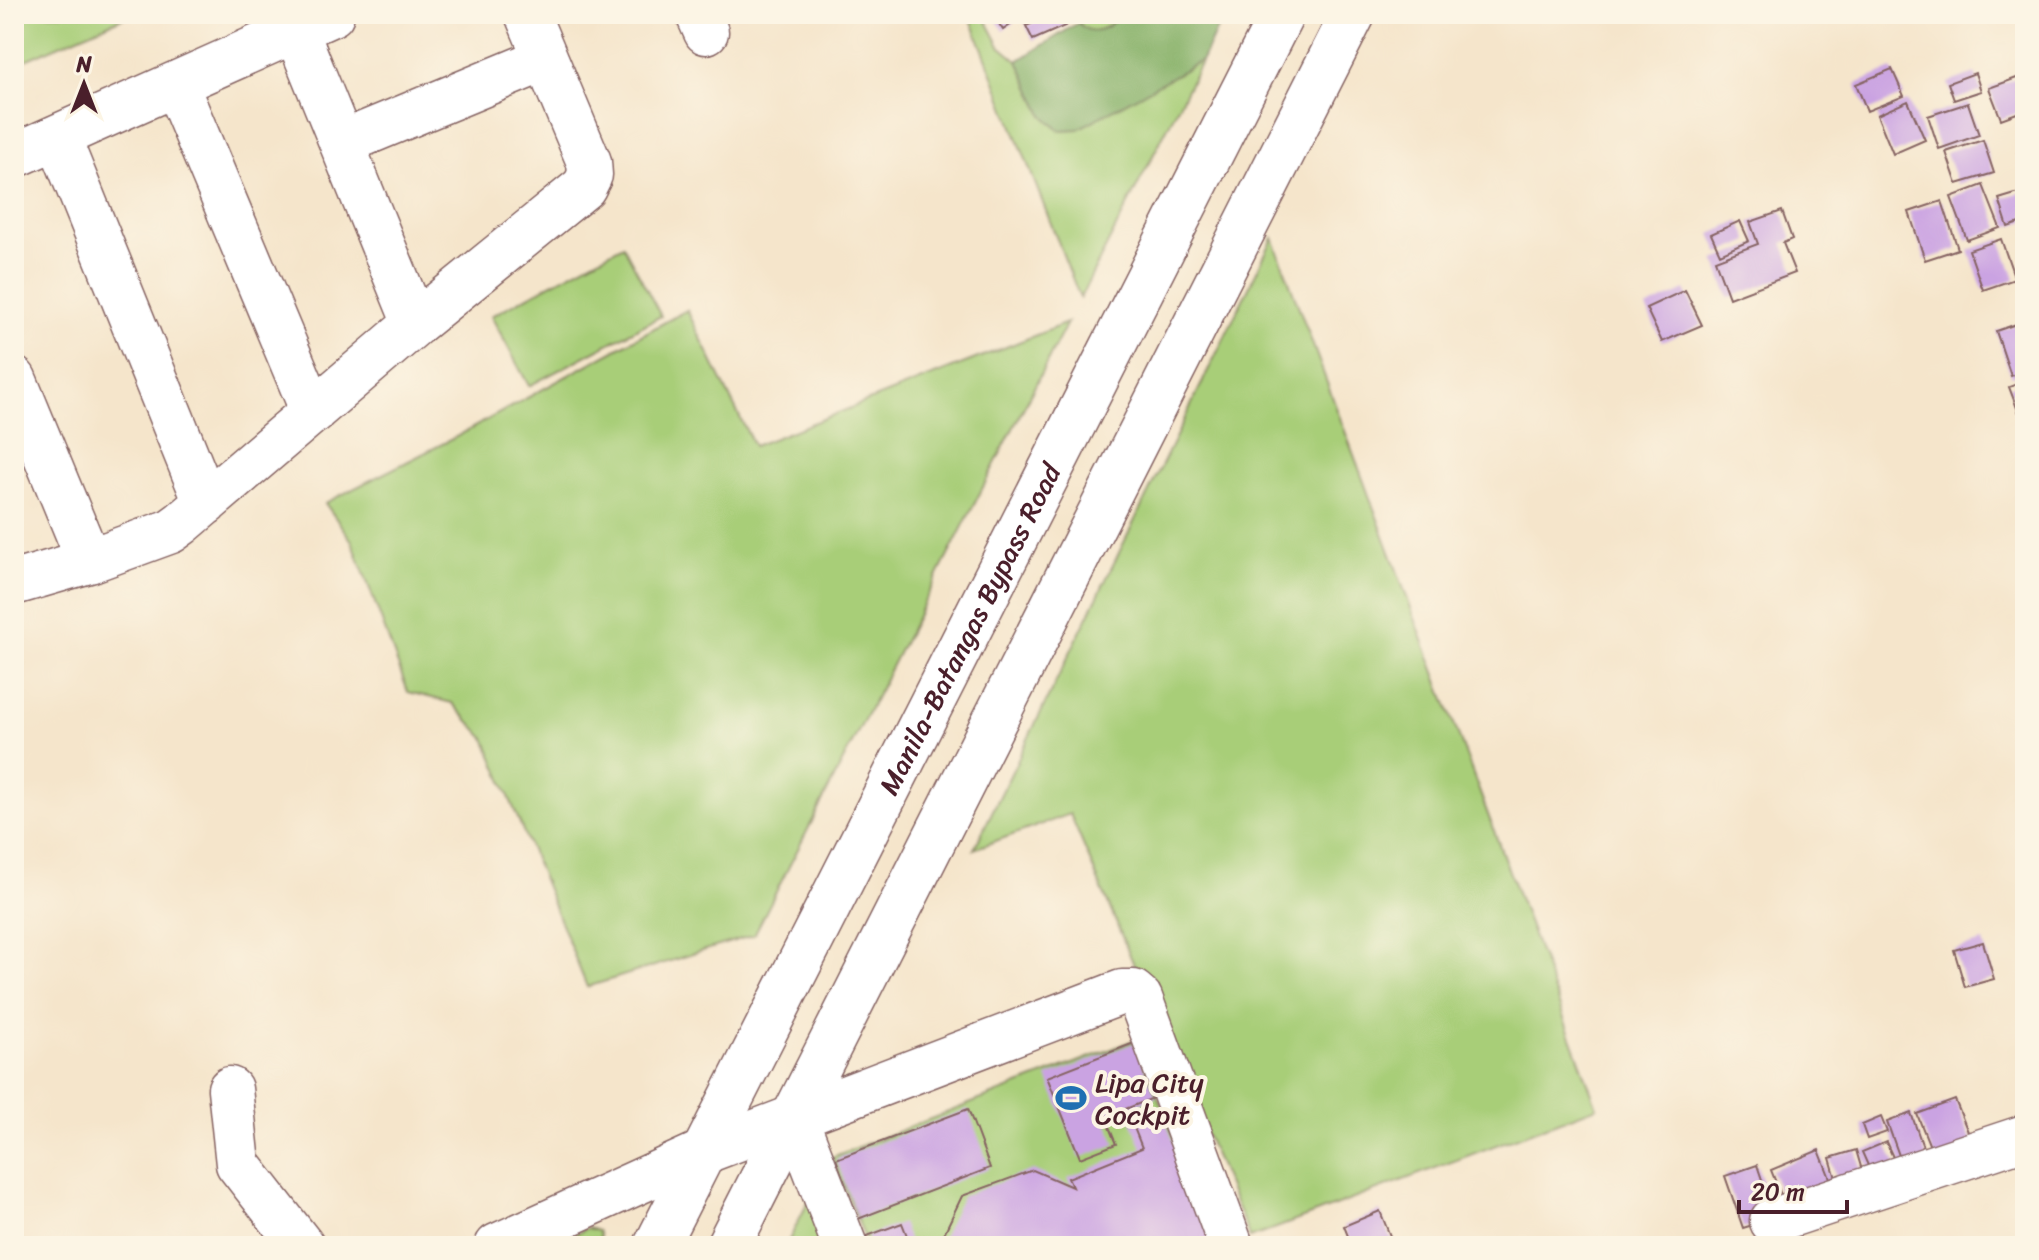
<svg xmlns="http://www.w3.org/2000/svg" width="2039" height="1260" viewBox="0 0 2039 1260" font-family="Sriracha,sans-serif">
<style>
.green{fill:#a8ce78;stroke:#797652;stroke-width:2}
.forest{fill:#86b168;stroke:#68684a;stroke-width:2}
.building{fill:#caa3e2}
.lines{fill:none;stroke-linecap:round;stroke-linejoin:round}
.minor-casing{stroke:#866463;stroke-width:47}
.major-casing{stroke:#866463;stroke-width:47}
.minor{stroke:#fff;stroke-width:44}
.major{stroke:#fff;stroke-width:44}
.labels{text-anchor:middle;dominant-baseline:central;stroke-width:8;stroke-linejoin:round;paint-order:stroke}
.street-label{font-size:28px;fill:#4a1f2b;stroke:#fcf5e5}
.poi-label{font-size:28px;fill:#4a1f2b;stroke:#fcf5e5;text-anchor:start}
</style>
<rect width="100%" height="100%" fill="#fcf5e5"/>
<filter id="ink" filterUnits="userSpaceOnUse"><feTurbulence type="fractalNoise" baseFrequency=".0125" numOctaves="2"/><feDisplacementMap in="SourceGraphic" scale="16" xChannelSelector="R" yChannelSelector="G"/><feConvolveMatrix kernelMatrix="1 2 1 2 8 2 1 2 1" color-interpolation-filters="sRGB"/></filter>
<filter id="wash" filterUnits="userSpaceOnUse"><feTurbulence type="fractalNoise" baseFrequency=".006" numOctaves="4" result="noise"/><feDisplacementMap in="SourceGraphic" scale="32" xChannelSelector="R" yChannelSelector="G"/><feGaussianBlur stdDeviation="1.8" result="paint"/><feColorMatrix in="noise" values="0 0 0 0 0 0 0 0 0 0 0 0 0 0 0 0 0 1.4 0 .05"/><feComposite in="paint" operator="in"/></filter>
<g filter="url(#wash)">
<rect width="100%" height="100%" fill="#f5e5cb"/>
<path class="green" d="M14 14H131L14 65Z
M969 14H983L1000 46 1018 61 1043 115 1059 130 1078 129 1202 60 1080 298Z
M1077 14H1121C1108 29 1082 43 1077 14Z
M1273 238 1597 1107 1250 1238 1070 814 974 849Z
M623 245 661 316 529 386 491 316Z
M687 310 754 446 1067 323 754 935 587 987 485 738 452 703 408 692 352 541 325 503 456 437Z
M1135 1040 1219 1246H868L832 1157Z
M812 1194 831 1246H786Z
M588 1228 598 1231 600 1236 597 1246H545Z"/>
<path class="forest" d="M1121 14H1224L1202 60 1078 129 1059 130 1043 115 1018 61 1078 23C1094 39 1110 27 1121 14Z"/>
<g id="blocks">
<path class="building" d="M997 14H1015L1019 19 1003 30 994 16Z
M1020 14H1047L1025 24Z
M1054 14H1062L1067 25 1033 40 1026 26Z
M1892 69 1904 96 1867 111 1856 84Z
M1975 73 1981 91 1954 100 1948 83Z
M2025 75V110L2001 119 1989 88Z
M1908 101 1925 140 1893 154 1877 115Z
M1968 103 1979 135 1939 149 1928 116Z
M1983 140 1994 173 1957 184 1946 152Z
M2025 150V174L2017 153Z
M1983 185 2000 228 1967 240 1951 197Z
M2025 191V221L2008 227 1999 199Z
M1942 201 1958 249 1925 260 1909 212Z
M1782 211 1792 239 1783 243 1795 273 1729 298 1715 260 1758 244 1750 222Z
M1740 221 1749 241 1720 254 1711 234Z
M2001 239 2015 279 1983 290 1969 250Z
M1685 290 1702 325 1662 342 1646 308Z
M2025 321V371L2011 376 1996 331Z
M2025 381V429L2009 387Z
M1983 942 1994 979 1965 987 1954 950Z
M1134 1043 1156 1097 1105 1117 1116 1144 1080 1158 1047 1077Z
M1955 1100 1975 1149 1937 1164 1917 1114Z
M1160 1108 1216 1246H938L962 1196 1033 1170 1072 1187 1068 1178 1142 1148 1131 1120Z
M968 1109 990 1168 858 1219 836 1159Z
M1911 1113 1930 1167 1906 1175 1887 1122Z
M1881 1117 1887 1132 1867 1139 1862 1125Z
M1886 1142 1897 1166 1873 1177 1862 1152Z
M1819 1150 1835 1191 1787 1210 1771 1170Z
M1856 1150 1866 1184 1840 1192 1830 1158Z
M1757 1165 1775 1218 1743 1228 1725 1176Z
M1380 1211 1394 1246H1352L1344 1226Z
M902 1223 911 1246H871L867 1236Z"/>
</g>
</g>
<g filter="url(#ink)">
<use href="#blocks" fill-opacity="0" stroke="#866463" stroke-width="2"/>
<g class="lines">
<g class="minor-casing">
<path id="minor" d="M698 14 706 32
M296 31 415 324
M176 85 313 412
M58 137 206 503
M342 143 545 59
M14 156 332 14
M14 379 89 561
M14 583 89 561 171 531 182 523 415 324 584 187 590 175 589 162 527 14
M230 1089 238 1164 302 1246
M795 1117 845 1246
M1772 1221 2025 1137
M497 1246 706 1151 1122 992H1133L1140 998 1231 1246"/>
</g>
<g class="major-casing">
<g id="major">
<path id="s1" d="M656 1246 1282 14"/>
<path d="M728 1246 1353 14"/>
</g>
</g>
<use href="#minor" class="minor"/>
<use href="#major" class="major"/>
</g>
</g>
<defs>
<g id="stadium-bare" transform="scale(2.4)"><path d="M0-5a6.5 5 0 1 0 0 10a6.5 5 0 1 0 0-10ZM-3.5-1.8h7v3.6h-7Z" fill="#1f6fb2" stroke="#fcf5e5" stroke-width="2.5" paint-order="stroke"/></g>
</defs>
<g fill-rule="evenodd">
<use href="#stadium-bare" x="1071" y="1098"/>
</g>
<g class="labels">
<g class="street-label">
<text stroke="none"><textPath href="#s1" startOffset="692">Manila-Batangas Bypass Road</textPath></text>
</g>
<g class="poi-label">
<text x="1095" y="1082">Lipa City<tspan x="1095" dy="32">Cockpit</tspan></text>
</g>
</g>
<rect width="2039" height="1260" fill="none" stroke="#fcf5e5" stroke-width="48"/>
<g transform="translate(84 84)" stroke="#fcf5e5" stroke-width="6" paint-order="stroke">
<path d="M0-6L14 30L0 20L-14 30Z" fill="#4a1f2b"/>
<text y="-12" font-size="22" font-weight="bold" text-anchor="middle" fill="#4a1f2b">N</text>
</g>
<path d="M1739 1200v12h108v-12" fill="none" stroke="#4a1f2b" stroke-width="4"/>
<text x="1751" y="1200" font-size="24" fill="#4a1f2b" stroke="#fcf5e5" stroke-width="6" paint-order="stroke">20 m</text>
</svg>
